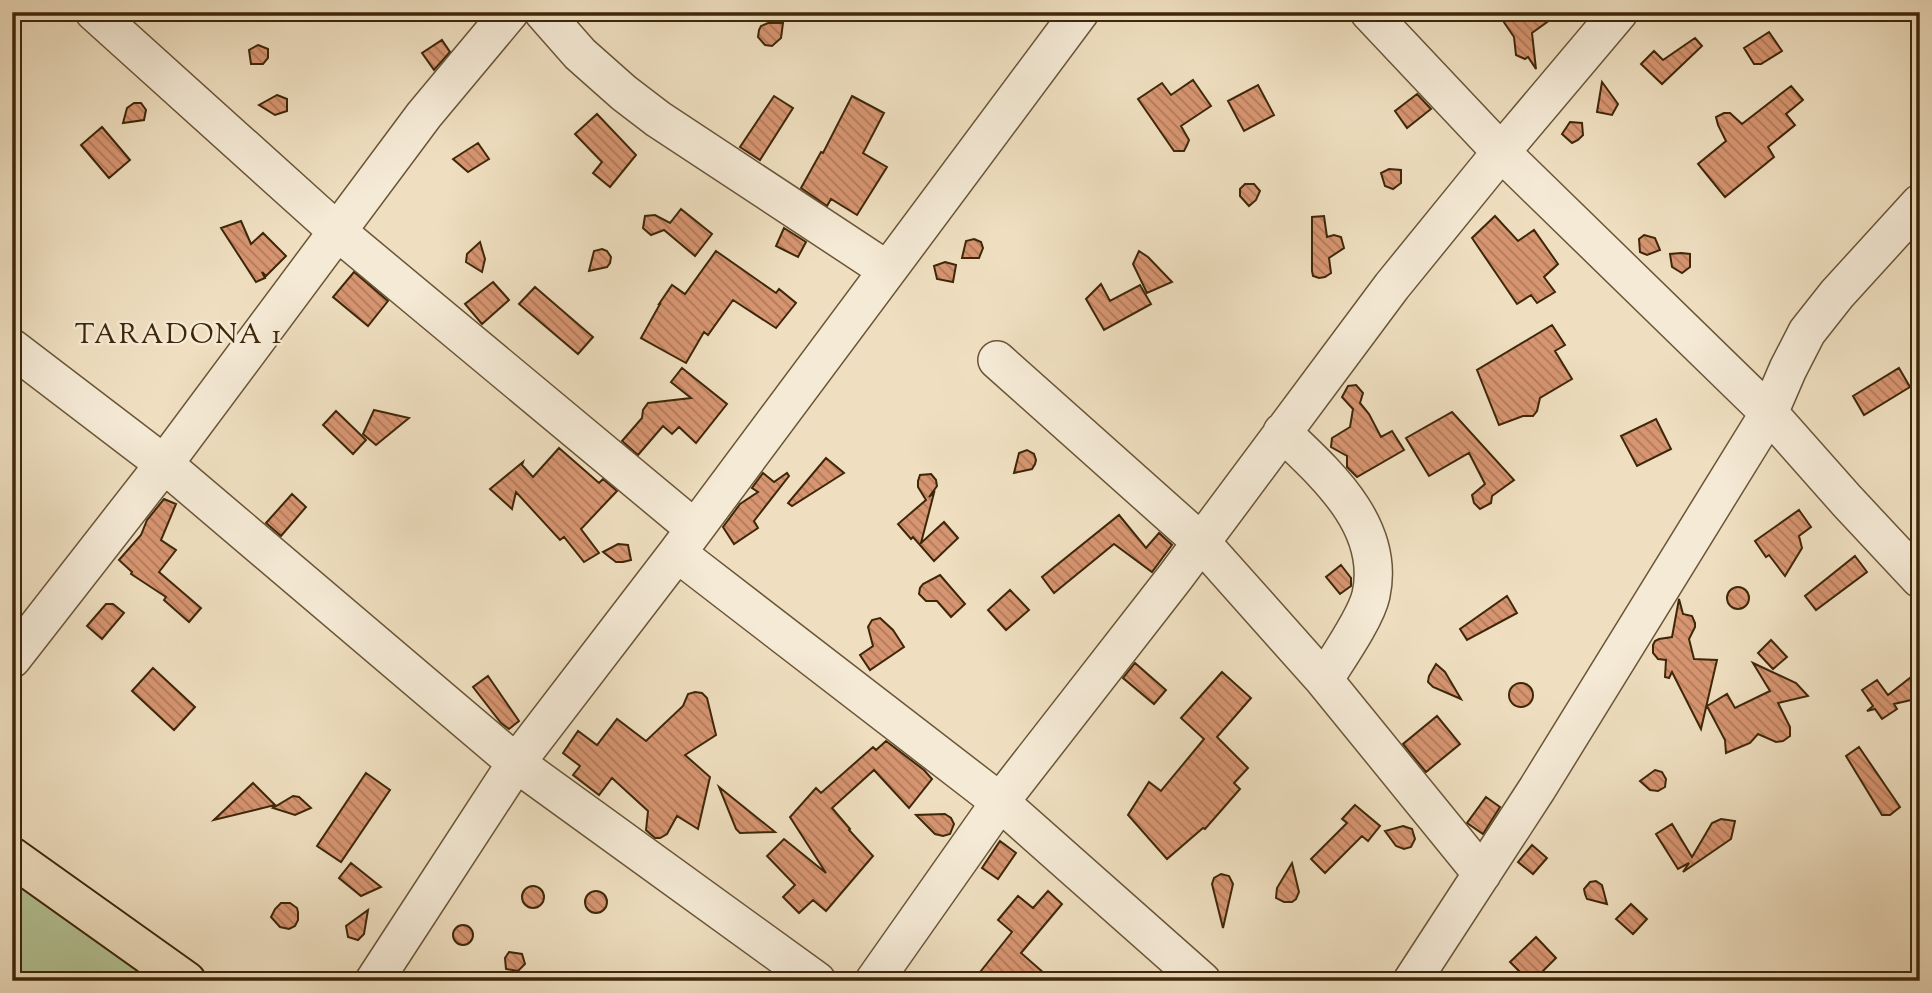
<svg xmlns="http://www.w3.org/2000/svg" width="1932" height="993" viewBox="0 0 1932 993" font-family="'Sorts Mill Goudy',serif">
<style>
.park{fill:#b4c396;stroke:#797550;stroke-width:2}
.building{fill:url(#building-back-hatch);stroke:#3e2709;stroke-width:2}
.lines{fill:none;stroke-linecap:round;stroke-linejoin:round}
.minor-casing{stroke:#6a5537;stroke-width:40}
.major-casing{stroke:#3e2709;stroke-width:42}
.minor{stroke:#f5ead6;stroke-width:37}
.major{stroke:#efdfc0;stroke-width:38}
.labels{text-anchor:middle;dominant-baseline:central;stroke-width:5;stroke-linejoin:round;paint-order:stroke}
.neighbourhood-label{font-size:28px;letter-spacing:2px;fill:#3e2709;stroke:#f5ead6}
</style>
<defs>
<pattern id="building-back-hatch" width="6" height="6" patternUnits="userSpaceOnUse" patternTransform="scale(1.75)"><rect width="6" height="6" fill="#d79571"/><path d="M-1 5l2 2M0 0l6 6M5-1l2 2" fill="none" stroke="#b07a5b"/></pattern>
</defs>
<rect width="100%" height="100%" fill="#efdfc0"/>
<filter id="stains"><feTurbulence type="fractalNoise" baseFrequency=".00286" numOctaves="4"/><feColorMatrix values="0 0 0 0 .2 0 0 0 0 .09 0 0 0 0 .02 0 0 0 .5 -.17"/></filter>
<radialGradient id="worn" r=".72"><stop offset=".6" stop-color="#630" stop-opacity="0"/><stop offset="1" stop-color="#630" stop-opacity=".3"/></radialGradient>
<path class="park" d="M12 857 186 981H12Z"/>
<path class="building" d="M1497 12H1561L1532 33 1536 69 1528 57 1525 59 1516 55 1514 37Z
M768 23H783L781 38 772 46 765 45 758 37 759 30 761 26Z
M1769 32 1782 51 1761 64H1754L1744 48Z
M1695 38 1702 46 1662 84 1641 64 1654 51 1663 60Z
M442 40 450 52 434 70 422 53Z
M258 45 268 49V58L263 64H251L249 50Z
M1193 80 1211 106 1181 126 1189 140 1187 145 1184 151H1174L1138 99 1162 83 1171 95Z
M1602 82 1618 104 1612 115 1597 112Z
M1258 85 1274 115 1244 131 1228 101Z
M1791 86 1803 100 1786 114 1795 125 1768 147 1774 157 1725 197 1698 164 1726 141 1718 125 1716 117 1724 113H1730L1742 124Z
M1417 94 1431 109 1407 128 1395 111Z
M277 95 287 99V111L275 115 259 105Z
M774 96 793 108 760 160 740 147Z
M852 96 884 113 863 153 887 167 857 215 831 199 827 206 801 188 821 152 823 153Z
M134 103H141L146 110 144 120 123 123 127 108Z
M597 114 636 155 610 187 593 173 602 162 575 134Z
M1570 122 1582 123 1583 135 1578 140 1572 143 1562 134Z
M102 127 130 160 109 178 81 145Z
M478 143 489 159 468 172 453 159Z
M1389 169 1401 170V183L1393 189 1385 186 1381 173Z
M1245 184H1254L1260 191 1256 200 1249 206 1240 196V189Z
M681 209 712 234 695 256 664 230 651 235 643 228 645 216 655 215 670 223Z
M1324 216 1327 237 1334 235 1341 237 1344 248 1329 258 1331 273 1325 277 1319 278 1313 276 1312 271V217Z
M1495 216 1518 241 1534 230 1558 264 1544 277 1555 292 1537 303 1531 295 1517 304 1472 238Z
M241 221 251 244 263 233 286 256 266 276 262 272 265 278 256 282 221 228Z
M784 228 806 242 798 257 776 246Z
M1644 235 1655 238 1660 250 1647 255 1640 252 1639 239Z
M974 239 981 242 983 248 979 258H962L966 241Z
M480 242 485 259 482 272 466 262 467 254Z
M602 249 607 251 611 257 610 263 607 267 589 271 594 251Z
M716 251 776 293 779 289 796 303 776 328 733 300 708 335 704 332 686 363 641 338 660 304H659L672 285 685 294Z
M1139 251 1148 257 1172 282 1147 293 1133 264Z
M1681 253 1690 254V267L1682 273 1672 267 1670 254Z
M945 262 956 265 953 282 937 279 934 266Z
M354 272 388 301 368 326 333 297Z
M493 282 509 300 482 324 465 304Z
M1101 284 1110 301 1140 285 1151 304 1104 330 1086 299Z
M535 287 593 337 578 354 519 304Z
M1552 325 1565 345 1555 351 1572 379 1540 398 1537 411 1533 416H1523L1499 425 1477 370Z
M682 368 727 404 696 443 679 427 672 434 663 426 638 455 622 441 642 418 643 410 648 403 691 398 671 382Z
M1899 368 1910 387 1864 415 1853 396Z
M1356 385 1363 393 1360 403 1369 414 1381 437 1392 431 1404 450 1357 477 1347 467V456L1331 447 1332 438 1350 427 1353 409 1342 397 1348 386Z
M374 410 409 418 376 445 363 434Z
M336 411 366 440 353 454 323 425Z
M1452 412 1514 480 1492 496 1491 503 1480 509 1474 503 1472 495 1485 484 1469 453 1429 476 1406 438Z
M1656 419 1671 449 1637 466 1621 436Z
M559 448 599 483 603 479 617 491 581 529 599 553 584 562 564 537 560 540 516 492 512 509 490 489 523 462 522 465 533 477Z
M1027 450 1034 454 1036 460 1035 464 1032 469 1014 473 1019 453Z
M826 458 844 473 792 506 788 503Z
M763 473 774 482 787 473 789 476 754 521 758 528 734 544 723 527 740 504 758 492 752 488Z
M931 474 936 480 937 486 929 497 934 493 921 543 944 522 958 538 934 561 913 537 911 539 898 524 926 500 918 487V481L920 475Z
M292 494 306 507 281 536 266 523Z
M164 499 176 504 161 540 176 550 159 572 201 608 189 622 164 600 166 597 131 574 132 572 119 560 141 535 147 520Z
M1799 510 1811 527 1799 536 1802 548 1785 576 1769 555 1766 557 1755 541Z
M1119 515 1146 548 1159 533 1172 545 1152 572 1114 544 1054 593 1042 577Z
M618 544 628 545 631 560 623 562H616L603 552Z
M1855 556 1867 572 1816 610 1805 596Z
M1341 565 1351 578V586L1340 594 1326 577Z
M940 575 965 604 951 617 937 601H926L919 594 920 588 923 584Z
M1727 598a11 11 0 1 1 22 0a11 11 0 1 1-22 0Z
M1010 590 1029 610 1006 630 988 610Z
M1507 596 1517 613 1467 640 1460 629Z
M1679 599 1683 614 1692 616 1695 623V627L1689 639 1694 659 1717 660 1701 729 1672 672 1669 678 1665 677 1666 660 1658 659 1653 653V645L1655 641 1659 639 1672 637Z
M106 604H113L124 613 102 639 87 626Z
M880 618 893 630 904 647 870 670 860 655 873 646 868 627 872 620Z
M1771 640 1787 657 1773 669 1758 653Z
M1135 663 1166 690 1154 704 1123 678Z
M1753 663 1796 683 1808 696 1778 703 1790 727V736L1783 741 1776 742 1758 734 1750 743 1726 753 1725 740 1707 706 1727 694 1735 708 1770 691Z
M1436 664 1445 672 1461 699 1433 687 1428 682 1429 676Z
M153 668 195 707 174 730 132 691Z
M1920 670V698L1894 704 1897 709 1882 719 1875 709 1867 711 1873 706 1862 690 1877 680 1888 695Z
M1222 672 1251 698 1217 737 1248 768 1234 783 1240 789 1205 829 1203 828 1167 859 1128 815 1149 782 1161 791 1204 739 1181 718Z
M488 676 519 721 509 729 501 723 473 687Z
M1509 695a12 12 0 1 1 24 0a12 12 0 1 1-24 0Z
M695 692 702 693 707 698 716 735 685 755 710 777 698 829 677 816 667 834 660 838H655L646 830 648 811 612 778 599 795 573 775 580 766 563 753 578 731 597 745 617 719 646 741 683 706 688 694Z
M1437 716 1460 744 1426 772 1403 744Z
M886 741 924 770 932 779 909 808 874 770 832 808 850 829 849 830 873 856 826 911 813 900 799 913 783 897 795 885 767 856 784 839 826 873 790 817 816 788 821 793 873 747 876 750Z
M1859 747 1900 807 1890 815H1882L1846 756Z
M1655 770 1662 772 1666 779 1665 787 1658 791 1650 790 1640 781Z
M366 773 390 790 341 862 317 846Z
M253 783 275 805 214 820Z
M719 787 775 832 740 833 736 829Z
M293 796 299 797 311 808 295 815 273 808Z
M1486 797 1500 807 1483 834 1467 823Z
M1355 805 1380 826 1368 841 1362 836 1325 873 1311 859 1347 823 1342 819Z
M945 814 951 818 954 824 950 834 943 836 935 834 916 815Z
M1721 819 1735 821 1731 839 1683 872 1689 863 1678 869 1656 834 1672 824 1692 857 1712 823Z
M1403 826 1412 829 1415 839 1411 847 1404 849 1396 846 1385 831Z
M1000 841 1016 853 998 879 982 868Z
M1532 845 1547 858 1533 874 1518 862Z
M351 863 381 887 361 896 339 878Z
M1292 863 1299 892 1296 899 1292 902H1284L1276 898 1277 888Z
M1221 874 1229 876 1233 884 1223 928 1212 884 1214 878Z
M1596 881 1602 885 1607 904 1587 899 1585 894 1584 889 1590 882Z
M522 897a11 11 0 1 1 22 0a11 11 0 1 1-22 0Z
M585 902a11 11 0 1 1 22 0a11 11 0 1 1-22 0Z
M1048 891 1062 904 1021 953 1053 981H973L1012 932 998 920 1018 896 1033 908Z
M281 903H290L297 908 298 912V920L295 926 289 929 280 927 271 917 275 909Z
M1631 904 1647 919 1633 934 1616 919Z
M368 910 364 934 358 940 348 937 346 926Z
M453 935a10 10 0 1 1 20 0a10 10 0 1 1-20 0Z
M1536 937 1556 958 1533 981H1529L1510 962Z
M509 952 522 954 525 964 518 971 506 969 505 958Z"/>
<g class="lines">
<g class="minor-casing">
<path id="minor" d="M94 12 338 232 695 529
M543 12 580 54 624 93 658 119 887 270
M1369 12 1501 152 1769 413 1847 501 1920 579
M12 348 164 464 516 763 817 981
M997 360 1201 542 1324 680 1482 874
M1282 432C1326 474 1386 526 1371 595 1366 618 1337 659 1324 680
M677 553 1000 802 1202 981
M12 659 164 464 424 115 510 12
M374 981 516 763 677 553 1080 12
M874 981 1000 802 1176 576 1392 286 1501 152 1619 12
M1412 981 1537 789 1769 413 1788 369 1807 332 1837 294 1920 203"/>
</g>
<g class="major-casing">
<path id="major" d="M12 857 186 981"/>
</g>
<use href="#minor" class="minor"/>
<use href="#major" class="major"/>
</g>
<g class="labels">
<g class="neighbourhood-label">
<text x="179" y="336">TARADONA 1</text>
</g>
</g>
<rect width="1932" height="993" fill="none" stroke="#efdfc0" stroke-width="42"/>
<rect x="14" y="14" width="1904" height="965" fill="none" stroke="#3e2709" stroke-width="3.5"/>
<rect x="21" y="21" width="1890" height="951" fill="none" stroke="#3e2709" stroke-width="2"/>
<rect width="100%" height="100%" filter="url(#stains)"/>
<rect width="100%" height="100%" fill="url(#worn)"/>
</svg>
